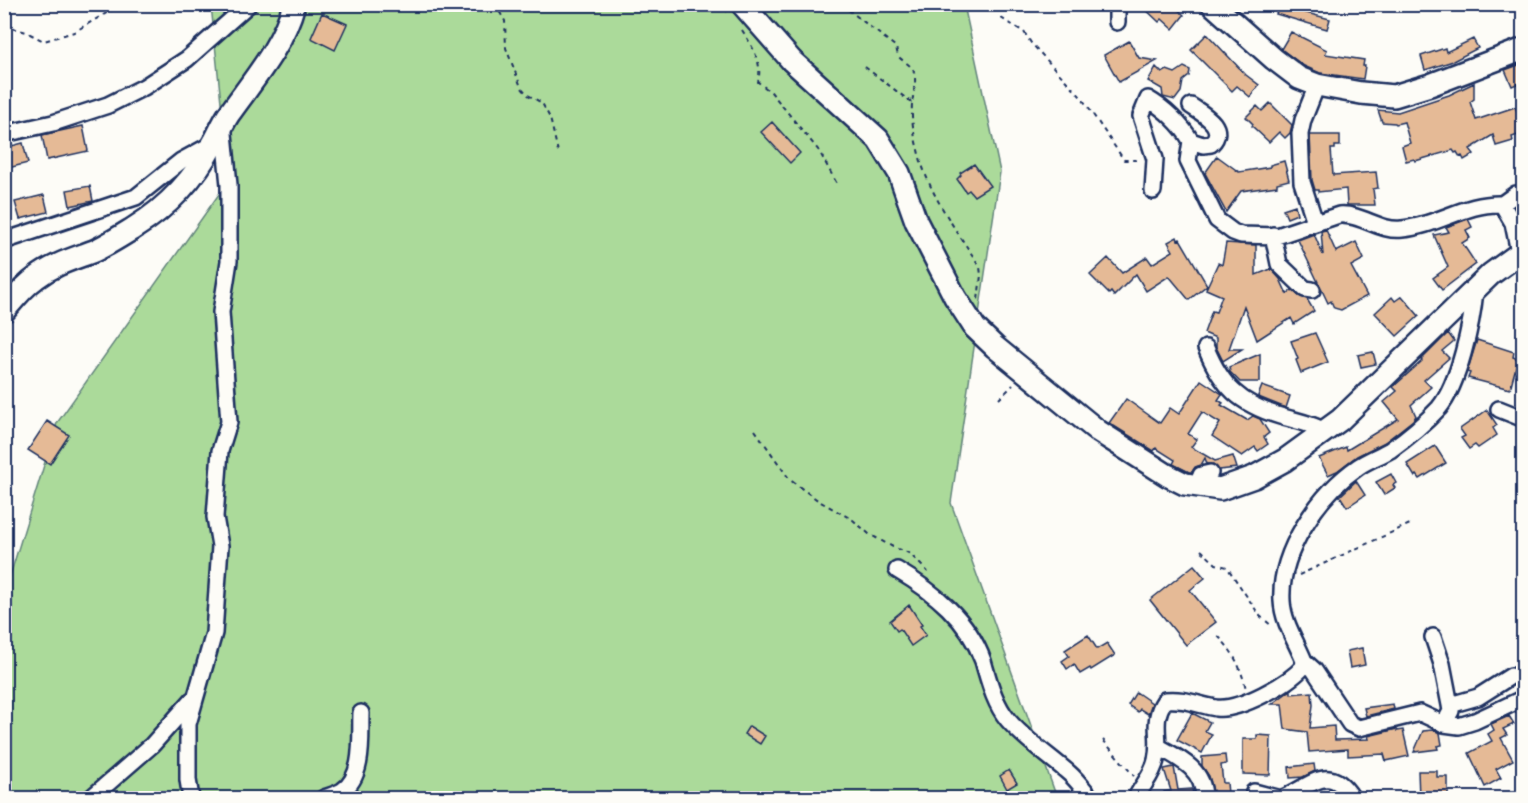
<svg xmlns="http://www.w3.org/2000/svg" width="1528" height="803" viewBox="0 0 1528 803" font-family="'Gochi Hand',sans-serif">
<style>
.green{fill:#abda9a;stroke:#63847c;stroke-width:1.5}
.building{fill:#e5ba96;stroke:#1b2f5e;stroke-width:1.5}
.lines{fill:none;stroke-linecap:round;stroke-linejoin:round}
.street-casing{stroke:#1b2f5e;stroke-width:20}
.secondary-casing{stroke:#1b2f5e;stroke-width:26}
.path{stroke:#1b2f5e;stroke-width:2;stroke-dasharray:4.5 4.5;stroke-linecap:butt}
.street{stroke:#fdfcf7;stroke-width:15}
.secondary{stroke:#fdfcf7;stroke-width:21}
</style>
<rect width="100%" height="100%" fill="#fdfcf7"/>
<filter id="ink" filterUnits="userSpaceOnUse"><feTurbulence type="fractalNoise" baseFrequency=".0167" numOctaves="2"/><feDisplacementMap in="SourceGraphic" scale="12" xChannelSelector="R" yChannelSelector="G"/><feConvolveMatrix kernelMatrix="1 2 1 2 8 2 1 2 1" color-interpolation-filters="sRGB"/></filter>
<g filter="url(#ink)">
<path class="green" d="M211 5H964L1000 172 951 503 1057 798H5V592L57 423 229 180Z"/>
<path class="building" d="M1140 4H1172L1184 15 1173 29 1162 19 1159 22Z
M1279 6 1330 19 1327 29 1276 14Z
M322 13 347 24 335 50 311 38Z
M1291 32 1327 50 1325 54 1364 60 1363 66H1365L1363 79 1320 73 1304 66 1281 49Z
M1207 34 1246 75 1259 85 1250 97 1237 86 1232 91 1191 50Z
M1473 39 1478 48 1453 61 1425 70 1421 56 1445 48 1446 52Z
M1129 41 1139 58 1157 61 1119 82 1104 55Z
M1524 63V81L1512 86 1505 70Z
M1156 67 1162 73 1167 70 1175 73 1184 67 1190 70 1189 76 1183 81 1181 92 1175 100 1163 97 1162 89 1148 81Z
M1474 83V99L1470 102 1476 120 1515 107 1518 113 1524 110V133L1512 137 1513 141 1496 146 1493 135 1470 149 1474 154 1464 160 1462 156 1460 157 1457 152 1455 153 1453 150 1415 161 1414 159 1406 161 1402 146 1410 143 1404 122 1396 124 1395 123 1382 122 1378 110 1398 112 1449 95Z
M1270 103 1292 125 1290 133 1285 138 1279 132 1269 142 1252 126 1253 124 1246 117 1257 106 1262 111Z
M772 122 800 153 790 163 761 132Z
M83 126 88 151 47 160 42 135Z
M1310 135H1340V146H1335V149H1331L1333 175 1376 172 1378 188 1373 189 1375 205H1347L1346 189 1318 192V190H1315L1312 180Z
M23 143 28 163 4 169V148Z
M1217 156 1239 172 1270 167V165L1284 161 1289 180 1277 183V186L1241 191 1226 212 1205 173Z
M974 164 990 186 974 196 969 190 966 192 957 179 961 175 960 173Z
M90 186 93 201 70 206 67 190Z
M44 195 48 212 20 219 15 202Z
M1295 205 1297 214 1287 218 1283 209Z
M1468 219 1472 227 1466 230 1470 238 1462 243 1476 264 1442 290 1433 278 1448 267 1434 235 1449 232 1446 227Z
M1326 230 1336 252 1356 242 1364 259 1351 266 1367 296 1341 310 1334 308 1331 301 1328 303 1298 240 1314 234 1323 255 1321 231Z
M1177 237 1178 240 1180 239 1207 285 1189 300 1169 276 1146 291 1136 274 1114 296 1111 292 1109 294 1090 275 1108 258 1122 273 1147 257 1152 264 1173 251 1168 242Z
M1226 243 1256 245V275L1271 269 1280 279 1287 294 1292 290 1299 296 1307 299 1314 311 1294 324 1291 318 1257 340 1244 306 1229 349H1242L1223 361 1216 347V338L1204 333 1212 311 1216 312 1222 296 1206 289 1218 263 1222 265Z
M1402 296 1419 316 1397 336 1375 313 1392 297 1395 301Z
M1315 333 1328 362 1301 373 1296 360 1298 359 1291 341Z
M1448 333 1454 341 1442 351 1449 358 1424 380 1431 387 1411 405 1416 416 1413 420 1385 442 1357 456 1337 471 1328 475 1319 458 1346 447 1347 450 1398 419 1384 402 1397 391 1393 387 1422 361 1421 360Z
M1477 340 1514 352 1513 357 1518 359 1510 389 1468 378 1470 373 1467 372Z
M1373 352 1376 364 1361 367 1358 355Z
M1260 354V382H1240L1230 372 1229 367Z
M1201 380 1222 394 1218 400 1223 403 1221 405 1247 420 1253 416 1260 419 1269 433 1264 437 1268 444 1258 451 1255 447 1242 456 1212 436 1220 423 1202 412 1188 434 1197 439 1191 447 1215 461 1233 456 1237 468 1219 470 1213 464H1207L1205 458 1201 465 1195 467 1192 472H1189L1173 464 1175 460 1156 448 1154 451 1109 423 1126 399 1160 423 1170 408 1179 414Z
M1262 386 1290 396 1286 408 1261 398 1258 396Z
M1487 410 1497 425 1493 428 1497 435 1478 448 1475 445 1469 449 1461 438 1465 436 1460 429Z
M47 421 69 435 50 464 28 450Z
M1435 446 1446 463 1420 479 1417 475 1415 477 1407 464Z
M1391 474 1396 483 1393 485 1395 488 1384 495 1376 482Z
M1356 481 1365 495 1347 507 1340 496Z
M1194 565 1205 578 1190 590 1216 622 1186 645 1150 600Z
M909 605 922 625 920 626 926 635 911 646 900 629 897 631 890 621Z
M1088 635 1097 649 1107 643 1115 655 1091 670 1090 668 1080 674 1074 664 1067 669 1062 661 1069 656 1065 650Z
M1362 648 1365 665 1350 668 1347 651Z
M1291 690V694L1312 692 1313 705 1310 728 1334 726 1335 740 1369 739 1368 736 1397 729V731L1403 730 1409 756 1386 761 1384 754 1348 756V749L1309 752 1307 732 1285 729 1282 704H1272Z
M1136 692 1152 703 1148 714 1140 709 1138 712 1128 705Z
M1393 704 1394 709 1366 716 1364 708Z
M1192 713 1210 722 1205 731 1212 734 1202 753 1177 740Z
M1509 716 1514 724 1503 729 1507 735 1501 738 1513 760 1496 769 1501 778 1485 787 1469 753 1492 741 1488 734 1494 730 1491 724Z
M749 726 765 736 760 744 744 734Z
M1433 730 1440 733 1442 745 1437 746 1438 749 1414 752 1423 731Z
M1257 735 1271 736 1270 775 1243 774V739H1257Z
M1225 755 1226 764 1221 765 1223 783H1227L1228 794 1213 792 1209 776 1202 766V757Z
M1314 764 1315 771 1303 777 1290 778 1289 767Z
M1174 767 1178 790 1192 789 1194 798H1165L1164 792 1171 791 1164 769Z
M1009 770 1017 783 1007 789 1000 776Z
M1418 771H1437V777H1448V795H1442L1441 798 1419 797Z"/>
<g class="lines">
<g class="street-casing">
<path id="street" d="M1117 4V22
M1191 106C1203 114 1228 127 1211 144L1203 145 1191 141
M4 134 53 123 108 105 144 87 187 59 249 4
M1153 191 1155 159 1141 116 1148 99C1164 108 1182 125 1191 141L1188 161 1217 220 1233 232 1241 235 1277 236 1339 215C1361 213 1380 232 1402 229 1437 226 1467 202 1502 204L1513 223 1519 252
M1502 204 1516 194
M1315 222 1302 182 1300 134 1303 120 1317 85
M1273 235 1279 264 1305 289 1312 290
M4 241 136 197 181 161 214 143
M1206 348C1222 387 1240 404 1280 416 1296 421 1310 423 1325 431
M1499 409 1524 419
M1197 487 1201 475 1210 473
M897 570C934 592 968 619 983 661 989 681 994 703 1008 720 1026 741 1050 756 1070 774 1078 781 1084 790 1091 798
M1433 637 1442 664 1450 705
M1304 661 1314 670 1350 724 1359 728 1420 713 1444 724 1459 726 1475 721 1524 698
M1444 724 1451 711 1450 705 1478 697 1511 676
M1159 747C1181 759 1204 770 1204 798
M1254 792 1277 798
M91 798 152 745 193 699
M191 798 188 780V724L214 633 220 546 215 517 220 451 229 422 221 312 229 261V185L223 123
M324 798C330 796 337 794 342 791 365 776 360 736 361 713
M1136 798C1142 785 1153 775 1156 760 1162 736 1150 722 1165 700 1185 698 1198 705 1216 708 1239 711 1288 684 1303 667L1304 661C1296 641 1283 622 1282 601 1279 552 1319 494 1358 467 1368 460 1380 456 1390 450 1407 438 1425 423 1439 408 1459 384 1472 322 1475 291
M1283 798C1312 785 1330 762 1352 798"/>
</g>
<g class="secondary-casing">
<path id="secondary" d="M742 4 792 61 878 139 899 173 916 221 955 297 975 328 995 347 1098 431 1167 475 1185 484 1220 489 1254 477 1285 460 1340 420 1491 274 1524 250
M1212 4 1274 59 1299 78 1317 85 1361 93 1394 96 1430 85 1524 49
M4 311C14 299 23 287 36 278 54 264 73 259 94 251 107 245 121 236 134 228 168 207 195 178 214 142 219 133 223 123 229 114 253 80 283 46 294 4"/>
</g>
<path class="path" d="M495 4 505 21 506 48 521 87 528 95 542 103 550 118 558 152
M722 4 727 12
M841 4 896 47 898 56C903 62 911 64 914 72 917 82 913 94 912 104 911 119 914 135 918 150 928 194 956 229 980 267L981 275 978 300
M1001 18 1024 32 1031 43 1081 97 1124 160H1140
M4 25 26 32 44 41 74 32 122 4
M742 30C752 46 763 62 758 82L771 92 819 151 837 184
M865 67 912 103
M999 399 1013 385
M755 430 790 480 819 501 853 520 869 534 893 547 909 553 928 572
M1201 550 1216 564 1227 567 1260 616 1272 626
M1299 575 1410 524
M1218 636C1234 652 1241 668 1246 689
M1103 740 1134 776"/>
<use href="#street" class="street"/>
<use href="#secondary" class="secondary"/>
</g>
</g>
<rect width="1528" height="803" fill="none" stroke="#fdfcf7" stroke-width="24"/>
<rect x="12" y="12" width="1504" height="779" fill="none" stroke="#1b2f5e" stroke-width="2" filter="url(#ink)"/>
</svg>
